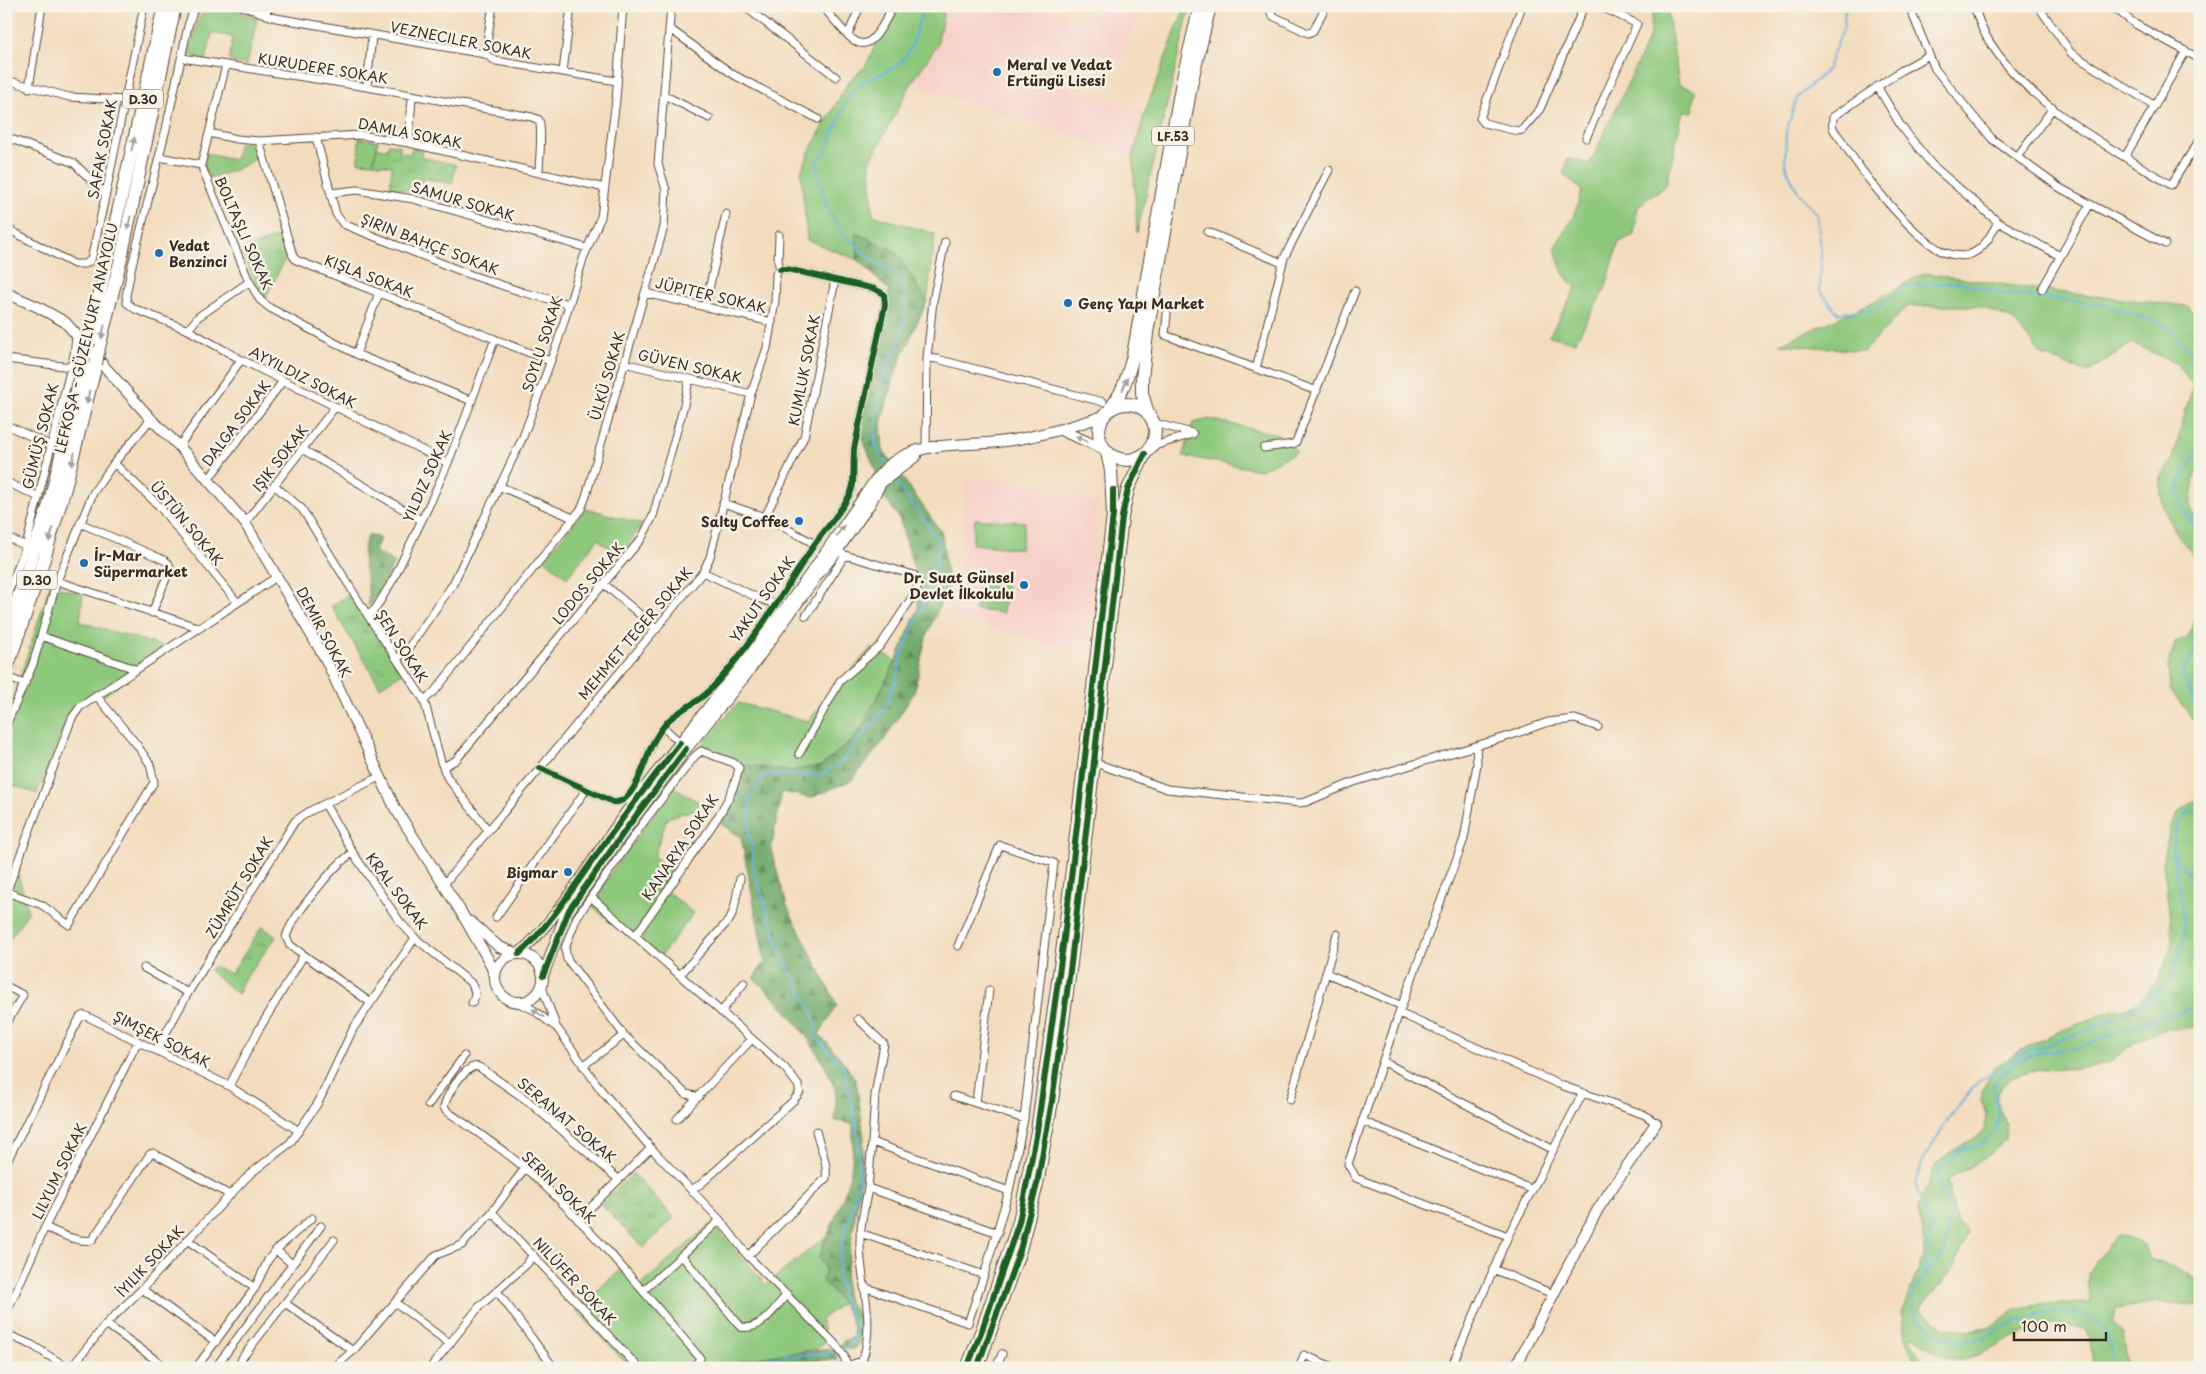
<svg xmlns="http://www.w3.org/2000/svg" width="2206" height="1374" viewBox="0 0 2206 1374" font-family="'Playpen Sans',sans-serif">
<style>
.built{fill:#f7d1c9}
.green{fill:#8dc87d;stroke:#64794e}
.forest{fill:url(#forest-firs);stroke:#566b45}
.park{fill:url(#park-tufts);stroke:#64794e}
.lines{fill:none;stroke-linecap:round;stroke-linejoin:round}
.stream{stroke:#64b0dd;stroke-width:2}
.street-casing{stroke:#574536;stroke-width:9}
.secondary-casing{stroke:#574536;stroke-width:12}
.highway-casing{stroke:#574536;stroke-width:14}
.street{stroke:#fff;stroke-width:7}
.secondary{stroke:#fff;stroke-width:10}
.highway{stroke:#fff;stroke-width:12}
.highway-bridge-casing{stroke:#574536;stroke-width:14;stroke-linecap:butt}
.highway-bridge{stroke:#fff;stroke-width:12}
.cycleway-casing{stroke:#f7f3e8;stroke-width:9}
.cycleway{stroke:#1b5e20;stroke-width:6}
.oneway{fill:#a79f9a}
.poi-dot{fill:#1f6fb2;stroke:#f7f3e8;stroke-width:2}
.labels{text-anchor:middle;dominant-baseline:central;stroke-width:5;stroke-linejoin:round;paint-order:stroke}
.shield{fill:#f7f3e8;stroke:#73665b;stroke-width:1}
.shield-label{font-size:12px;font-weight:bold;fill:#3b2a1e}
.street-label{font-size:14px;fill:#3b2a1e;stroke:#f7f3e8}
.poi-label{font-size:14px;font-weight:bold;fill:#3b2a1e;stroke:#f7f3e8;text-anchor:start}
</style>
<defs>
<pattern id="forest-firs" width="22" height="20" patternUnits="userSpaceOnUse" patternTransform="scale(1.25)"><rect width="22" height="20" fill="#72ac6c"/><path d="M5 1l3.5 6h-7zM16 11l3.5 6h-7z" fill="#5f8c58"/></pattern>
<pattern id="park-tufts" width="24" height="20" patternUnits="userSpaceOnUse" patternTransform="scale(1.25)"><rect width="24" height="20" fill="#8dc87d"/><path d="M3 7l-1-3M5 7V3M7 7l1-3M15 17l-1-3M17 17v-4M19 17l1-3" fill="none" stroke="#74a366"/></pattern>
</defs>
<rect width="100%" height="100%" fill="#f7f3e8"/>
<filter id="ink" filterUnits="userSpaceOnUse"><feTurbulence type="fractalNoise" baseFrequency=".02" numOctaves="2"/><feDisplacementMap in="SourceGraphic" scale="10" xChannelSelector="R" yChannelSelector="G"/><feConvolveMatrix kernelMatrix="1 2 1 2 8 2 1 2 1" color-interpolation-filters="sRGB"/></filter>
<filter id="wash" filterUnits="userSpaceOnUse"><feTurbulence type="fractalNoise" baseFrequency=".0096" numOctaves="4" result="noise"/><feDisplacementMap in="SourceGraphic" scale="20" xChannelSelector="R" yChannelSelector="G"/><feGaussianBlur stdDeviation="1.12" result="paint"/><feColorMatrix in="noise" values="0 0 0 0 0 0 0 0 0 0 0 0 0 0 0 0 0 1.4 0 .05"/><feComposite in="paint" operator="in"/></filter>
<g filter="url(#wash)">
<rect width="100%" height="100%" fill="#f3dcbe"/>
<path class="built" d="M945 6H1043L1091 28 1099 6H1144L1120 61 1083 48 1072 86 1145 112 1133 156 911 84 937 45Z
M964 478 1030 483 1098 503 1086 655 952 617 962 554Z"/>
<path class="green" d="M205 6H227L257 19 247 65 229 61 233 37 212 33 206 61 189 54 196 26Z
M894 6H945L937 45 911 84 870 162 873 215 935 234 927 301 895 251 856 233 858 260 807 240 801 172 811 148 849 81 865 67Z
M1185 6H1190L1137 233 1133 156 1145 112Z
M1653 6H1667L1679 85 1695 90 1693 112 1683 111 1666 185 1638 206 1634 235 1619 242 1605 289 1575 342 1549 336 1576 288C1561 274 1560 267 1555 247L1574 215 1582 190 1563 174 1568 158 1590 164 1649 38Z
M359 138 378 141 373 163 358 162Z
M239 142C253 144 256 144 258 158L233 171 209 178 204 165 207 154 235 160Z
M1924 273 2049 291 2187 306 2200 319V470L2194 476 2190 509 2200 526V564C2181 539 2157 513 2161 479 2163 470 2173 462 2175 452 2181 430 2186 407 2193 385L2177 364 2132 343 2087 373 2042 355 2012 319 1979 306H1908L1864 351 1780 344 1871 303Z
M1209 419 1279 435 1297 452 1260 470 1183 456 1193 423Z
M586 508 642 524 620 558 598 539 567 578 544 559Z
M975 519 1025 522 1021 549 972 544Z
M979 579 1007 582 1003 613 975 610Z
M50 585 83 594 80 622 169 648 105 695 92 692 68 716 37 794 6 783V721Z
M2200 610V740L2199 726 2170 690 2168 667 2175 643 2186 639Z
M871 648 896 661 857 736 821 766 789 771 745 765 700 746 738 703 808 721Z
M674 787 700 803 696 809 667 818 654 857 674 870 662 887 693 913 659 959 592 907 611 872Z
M2200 796V1027L2161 1030 2136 1042 2109 1062 2088 1068 2039 1070 2012 1077 1997 1092V1100L2006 1123 2005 1140 1984 1158 1948 1180 1956 1220 1968 1233 1953 1270 1920 1309 1944 1328 1971 1330 1992 1326 2017 1308 2055 1303H2090L2088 1272 2117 1235 2145 1244 2150 1259 2200 1279V1306L2157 1302 2117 1309 2113 1322 2123 1332 2128 1368H2092C2093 1354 2091 1342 2085 1329 2070 1325 2051 1321 2036 1327 2009 1336 1969 1371 1939 1355 1929 1350 1922 1340 1911 1335V1340L1925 1368H1919L1906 1342 1901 1313 1924 1256 1923 1231 1917 1210 1936 1164 1949 1153 1975 1138 1985 1128 1987 1114 1981 1101 1982 1091 1994 1068 2020 1051 2055 1033 2111 1011 2133 1006 2158 981 2172 945 2170 909 2163 864 2170 827 2178 814Z
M6 866 18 873 28 913 6 944Z
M710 1224 719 1231 766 1285 826 1236 819 1258C828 1273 831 1289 842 1303L821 1320 826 1341 818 1349 763 1357 710 1368H622L626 1363 575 1309 623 1268 638 1288Z"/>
<path class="forest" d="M856 233 895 251 927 301 897 368 881 423 883 450 942 533 948 586 926 637 914 693 882 743 852 780 811 798 782 792 771 850 787 906 837 1005 819 1034 842 1060 856 1080 864 1138 860 1185 845 1281C846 1289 846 1297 850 1305 852 1308 856 1311 858 1314 865 1326 862 1339 855 1349H845L836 1356 838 1360 779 1362 757 1368H710L763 1357 831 1349 842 1344 844 1340 853 1338C855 1315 837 1296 822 1281L826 1270 819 1258C828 1231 842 1206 849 1178 854 1161 852 1141 853 1124L835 1121C835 1112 837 1099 835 1090 823 1052 783 1003 753 978L765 962 741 837 721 824 745 765 789 771 821 766 857 736 896 661 918 609V583L899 518 885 498 872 461 856 424 880 334 889 291 858 260Z
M369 534 380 538 375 552 395 562 373 602 368 606C368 598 369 590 367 582 364 564 359 551 369 534Z"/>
<path class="park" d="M389 144 401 146 399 152 410 154 412 148 422 150 421 157 456 165 452 184 424 178 419 192 390 187 392 166 373 163 377 148 387 149Z
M280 236 288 258 285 259 265 299 257 288 241 250Z
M352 593 404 672 380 687 331 606Z
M262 926 276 937 241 984 238 994 209 970 214 966 231 974Z
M633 1173 674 1218 643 1248 601 1204Z"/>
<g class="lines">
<path class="stream" d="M1845 6 1844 26 1827 70 1797 98 1786 132 1785 165 1798 192 1817 214 1821 251 1820 291 1838 313 1876 309 1905 286 1958 282 2003 293 2104 305 2166 325 2193 353 2200 395
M2200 446 2177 488 2186 514 2200 534
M885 464 875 444V430L879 396 888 366 898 347 906 315 905 290 900 278 863 252 843 233 827 209 822 186 818 179 817 159 825 155C832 140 845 96 857 86 870 77 891 72 901 62 916 47 915 24 925 6
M2200 642 2182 675 2200 713
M2173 851 2185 871 2200 879
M1923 1277 1928 1250 1930 1225 1915 1183 1923 1160 1949 1118 1978 1082 2021 1054 2093 1028 2146 1003 2171 978 2185 938 2181 898 2172 848 2175 829 2187 813 2200 806
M841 1350 847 1348 855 1340V1324L842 1298 838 1274 842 1244 859 1183 858 1135 844 1067 818 1039 814 1016 780 950 756 876 749 832 750 800 763 775H821L841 762 885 708 897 677 902 654 935 576 939 541 894 479
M733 1368 788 1355 824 1354 836 1351
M2110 1368 2112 1354 2106 1330 2086 1314 2050 1312 2018 1320 1983 1337 1957 1341 1938 1334 1915 1314 1912 1295 1928 1270 1944 1254 1950 1213 1937 1179 1940 1168 1961 1149 1978 1146 1994 1134 2000 1116 1993 1085 2003 1073 2016 1062 2040 1052 2077 1048 2160 1016 2183 1012 2200 1005"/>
</g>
</g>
<g filter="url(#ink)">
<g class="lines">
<g class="street-casing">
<path id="street" d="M195 6 188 26 166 129 132 265 126 296 127 303 135 309 188 330 240 359 448 463
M242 6 276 18 485 54 496 61 617 81
M744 6 836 77
M822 6C857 45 864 66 893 6
M1273 6 1271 13 1273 16 1308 33 1313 31 1326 6
M1522 6 1480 118 1484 123 1517 131 1522 130 1540 109 1584 6
M1909 6 1935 69 1992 139 2060 188 2165 244
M1974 6C1978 18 1982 31 1989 41 2030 106 2107 146 2171 185L2200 139
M2038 6 2071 53 2155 106
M2112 6 2135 24 2200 59
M266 15 268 6
M670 29 734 75 818 119
M848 35 860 6
M485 54 492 11 491 6
M1929 55 1902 70 1833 117C1833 120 1832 125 1833 128 1835 133 1841 139 1844 144 1864 176 1906 229 1938 249 1945 254 1960 257 1968 255 1983 251 1991 235 1998 222
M182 58 367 87 532 117 539 120C543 131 539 159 539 173
M226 65 201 165 248 279 260 300 270 308 356 354 472 401
M563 72 571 6
M6 80 69 97 124 100
M1877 86 1901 126 1932 165 1998 222 2060 256
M367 87 372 36
M29 88 42 6
M664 95 709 118
M209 133 237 139 259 141 361 135 409 143 605 188
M6 137 74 163 100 189 106 193
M316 137 336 214 343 224 471 275 525 293 569 304
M1586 138 1637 24 1600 6
M259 141 293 256 296 260 550 361
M409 143 412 96
M159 157 201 165
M2017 157 2053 108
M2125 157 2186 51
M331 193 357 190 413 199 587 248
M6 228 74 264H85L91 260 106 193 144 6
M1208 232 1282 263
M779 235 778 261 780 269
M2042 289 2090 204
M645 293 772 322
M705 307 726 214
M1167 314 1165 335 1317 391
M188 330 198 317 249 282
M356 354 379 293
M927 358 937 359 1103 402
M6 359 71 367
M624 363 751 394
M1256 369 1284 258 1329 170
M1154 423 1192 433
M6 425 50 445
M179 446 241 360
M1151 447 1193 434
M1264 448 1293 444 1296 442 1355 291
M302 449 421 520
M926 449 927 358 933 301 945 242
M114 463 159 506 237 602
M208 480 283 381
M6 482 39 497
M274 485 302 509 368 616 424 700 441 762 447 777 488 830
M499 486 573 518
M723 503 765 517 815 544
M765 517 804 437 835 280
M80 523 164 560 169 564 170 569 152 613
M245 523 335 407
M6 537 26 546
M703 572 758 598 775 604
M57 581 200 628
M604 584 657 629
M6 598 26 546 74 355 76 337
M368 616 376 608 394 578 431 501 448 463 495 339
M806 616 845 555
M41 636 135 669
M397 659 407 650 453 584 523 437 558 341 584 256 601 217 616 100 623 6
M6 677 25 684
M424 700 434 692 581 509 586 496 664 227 666 190 658 164 671 6
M6 725 33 664 57 581 93 493 114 463 151 419
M663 727 683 745
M1476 746 1477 764 1464 839 1399 1013 1348 1164 1356 1178 1508 1236
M799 754 840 681 880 646 915 593 919 583 914 575 845 555 837 551
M1093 762 1167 789 1299 803 1306 802 1354 782 1509 736 1548 722 1575 719 1598 727
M443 767 456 760 642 538 653 516 684 405 689 380
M540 768 613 802C633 806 645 761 651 747 655 738 661 729 668 721 680 709 698 703 710 690 751 647 782 594 814 545 826 528 842 511 851 492L853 485 854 449 885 305 884 294 875 289 787 269H780
M325 804 353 853 400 922 415 938 471 983C476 991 476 995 472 1003
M353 853C335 863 291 918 286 937L290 945 371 1003
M444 884 703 572 710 557 751 394 767 348 775 301 776 274 780 269
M7 892 42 905 69 925 154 782 150 764 137 745 96 695
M6 893 72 718 80 707 278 576
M591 897 785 1068 798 1085 800 1092 794 1100 701 1184 691 1190
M496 917 586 790
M635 936C654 909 673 883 691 856 709 830 733 800 739 768L734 763 701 751 695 756 646 819 577 917 565 948 567 959 624 1035 686 1094 699 1097
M958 946 1000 845 1054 863 1024 1119 1009 1191
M144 968 188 993
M1326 973 1402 1006
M680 975 730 919 734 909 740 878
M543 983V990L556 1026
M6 986 23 995 6 1024
M516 1002 532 1009 557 1028 601 1090 651 1148 720 1220 748 1256 835 1344 844 1356 847 1368
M721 1012 744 983
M1399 1013 1558 1084 1645 1115 1656 1123
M858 1019 884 1044 875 1095 872 1142
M157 1049 188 993 295 821 310 811 379 777
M1384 1062 1552 1149
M583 1066 624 1035
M229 1086 258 1031 304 955
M954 1096 1024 1119
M1290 1100 1337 934
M976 1103 989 990
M428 1105 464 1056
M677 1119 752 1039
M1362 1121 1531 1189
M6 1163 80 1017 84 1015 229 1086 299 1131
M618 1179 528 1101 479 1067C466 1063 445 1096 444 1108L448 1112C473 1129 501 1148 525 1168 589 1225 645 1293 700 1358L694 1368
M492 1212 639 1368
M578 1220 651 1148
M45 1227C59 1233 77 1243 92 1240L150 1154 153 1153 230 1195
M860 1233 984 1275 1009 1191 872 1142 868 1188
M187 1240 255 1288
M276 1250 312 1218
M682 1256 741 1327C761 1331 775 1308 787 1294
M748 1256 826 1178C828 1162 820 1147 816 1131
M1493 1269 1553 1294
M864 1287 968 1323 984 1275
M142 1289 216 1342
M644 1290 720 1220
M497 1291 554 1368
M285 1303 353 1351
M396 1303 450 1344
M6 1314 45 1227 138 1041
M106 1324 167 1368
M6 1334 32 1345 68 1368
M847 1366 862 1361C876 1323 861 1285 860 1246 859 1227 865 1207 868 1188L998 1233
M71 1368 106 1324 142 1289 230 1195 250 1174 290 1143 318 1103 353 1029 415 938
M196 1368 255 1288 268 1260 276 1250 292 1264
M215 1368 321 1226
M239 1368 242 1358 334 1240
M333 1368 353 1351 436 1255 462 1245 492 1212 525 1168
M430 1368 479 1307 527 1264 533 1254
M996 1368 1002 1354
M1299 1368 1304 1355 1335 1368
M1451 1368 1508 1236 1583 1093"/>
</g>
<g class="secondary-casing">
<path id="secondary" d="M6 293 38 307 65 322 151 419 179 446 245 523 325 658 395 808 461 912 489 961 495 976
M1060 430 1104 449
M471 922 499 947 518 954
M519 954C565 911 595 853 633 803 689 729 749 660 803 584 821 559 838 534 856 508 868 491 878 472 896 460 926 441 964 446 998 442 1034 438 1070 427 1104 416
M495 978a24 24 0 1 1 48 0a24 24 0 1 1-48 0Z
M543 976 565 916 629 825 686 749 746 675 819 573 837 551 870 504 881 483 916 456
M1515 1368 1598 1209 1656 1123"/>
</g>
<g class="highway-casing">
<path id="highway" d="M89 342 164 6
M98 352 121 258 175 6
M1099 432a28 28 0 1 1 56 0a28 28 0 1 1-56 0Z
M1110 409C1123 392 1128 376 1133 355L1182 82 1200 6
M1148 414 1142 393V379L1147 333 1192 80 1210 6
M6 634 49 505 86 354
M6 671 44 559 65 488 96 364
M967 1368 983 1327 1019 1222 1037 1131 1064 938 1113 515 1111 470 1107 453
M977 1368 1020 1250 1037 1184 1052 1101 1071 963 1122 517 1128 489 1145 454"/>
</g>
<use href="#street" class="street"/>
<use href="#secondary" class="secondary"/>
<use href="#highway" class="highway"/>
<g class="highway-bridge-casing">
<path id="highway-bridge" d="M86 354 89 342
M96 364 98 352"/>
</g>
<use href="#highway-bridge" class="highway-bridge"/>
<g class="cycleway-casing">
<path id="cycleway" d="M540 768 613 802C633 806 645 761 651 747 655 738 661 729 668 721 680 709 698 703 710 690 751 647 782 594 814 545 826 528 842 511 851 492L853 485 854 449 885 305 884 294 875 289 787 269H780
M519 954C550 925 571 891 595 857 622 818 651 780 680 743
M543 976 569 910 629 825 686 749
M967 1368 983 1327 1019 1222 1037 1131 1064 938 1113 515V490
M977 1368 1020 1250 1037 1184 1052 1101 1071 963 1122 517 1128 489 1145 454"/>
</g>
<use href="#cycleway" class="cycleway"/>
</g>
<defs><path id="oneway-solid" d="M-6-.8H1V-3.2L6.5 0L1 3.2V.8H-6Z" transform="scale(1.25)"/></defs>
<g class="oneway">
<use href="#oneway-solid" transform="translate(133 144) rotate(-77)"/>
<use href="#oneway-solid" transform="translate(129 223) rotate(103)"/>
<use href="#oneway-solid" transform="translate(103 332) rotate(103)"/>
<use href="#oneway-solid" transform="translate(1125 384) rotate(-69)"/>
<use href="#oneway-solid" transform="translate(88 397) rotate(102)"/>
<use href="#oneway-solid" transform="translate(1082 439) rotate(-156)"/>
<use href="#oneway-solid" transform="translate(73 459) rotate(105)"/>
<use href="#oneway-solid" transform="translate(840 531) rotate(-55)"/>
<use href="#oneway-solid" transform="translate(51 535) rotate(106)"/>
<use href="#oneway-solid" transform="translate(538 1013) rotate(-145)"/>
</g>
</g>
<g class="poi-dot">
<circle cx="997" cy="72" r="5"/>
<circle cx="159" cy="253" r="5"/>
<circle cx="1068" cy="303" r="5"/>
<circle cx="799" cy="521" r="5"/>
<circle cx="84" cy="563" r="5"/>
<circle cx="1024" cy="585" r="5"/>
<circle cx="568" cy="872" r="5"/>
</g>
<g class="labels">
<g class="shield">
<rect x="123" y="89.5" width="40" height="19" rx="4"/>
<rect x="1152" y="126.5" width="42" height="19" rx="4"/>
<rect x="17" y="570.5" width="40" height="19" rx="4"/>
</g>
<g class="shield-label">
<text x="143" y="99">D.30</text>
<text x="1173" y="136">LF.53</text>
<text x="37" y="580">D.30</text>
</g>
<g class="street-label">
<text transform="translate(461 40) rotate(11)">VEZNECILER SOKAK</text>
<text transform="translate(323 68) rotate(9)">KURUDERE SOKAK</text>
<text transform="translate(410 133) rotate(11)">DAMLA SOKAK</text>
<text transform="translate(102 149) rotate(-79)">SAFAK SOKAK</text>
<text transform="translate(463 201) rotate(16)">SAMUR SOKAK</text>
<text transform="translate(244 233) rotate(66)">BOLTAŞLI SOKAK</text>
<text transform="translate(430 244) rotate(21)">ŞIRIN BAHÇE SOKAK</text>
<text transform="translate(369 276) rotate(21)">KIŞLA SOKAK</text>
<text transform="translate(711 295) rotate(13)">JÜPITER SOKAK</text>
<text transform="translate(86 338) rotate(-77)">LEFKOŞA - GÜZELYURT ANAYOLU</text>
<text transform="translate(542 344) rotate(-72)">SOYLU SOKAK</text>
<text transform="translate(690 366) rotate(13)">GÜVEN SOKAK</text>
<text transform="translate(804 370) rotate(-79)">KUMLUK SOKAK</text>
<text transform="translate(607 376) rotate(-74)">ÜLKÜ SOKAK</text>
<text transform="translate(303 377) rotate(27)">AYYILDIZ SOKAK</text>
<text transform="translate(236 423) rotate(-53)">DALGA SOKAK</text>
<text transform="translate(40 436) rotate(-76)">GÜMÜŞ SOKAK</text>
<text transform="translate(280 458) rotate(-52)">IŞIK SOKAK</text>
<text transform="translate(427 476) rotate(-66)">YILDIZ SOKAK</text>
<text transform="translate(187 523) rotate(50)">ÜSTÜN SOKAK</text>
<text transform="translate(588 583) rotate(-50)">LODOS SOKAK</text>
<text transform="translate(762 599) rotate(-55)">YAKUT SOKAK</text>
<text transform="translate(324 632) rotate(62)">DEMIR SOKAK</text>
<text transform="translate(635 633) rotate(-50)">MEHMET TEGER SOKAK</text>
<text transform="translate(402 646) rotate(57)">ŞEN SOKAK</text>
<text transform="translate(680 847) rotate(-56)">KANARYA SOKAK</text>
<text transform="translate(239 887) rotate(-59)">ZÜMRÜT SOKAK</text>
<text transform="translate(397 891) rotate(53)">KRAL SOKAK</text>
<text transform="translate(162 1039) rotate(27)">ŞIMŞEK SOKAK</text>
<text transform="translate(567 1120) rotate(40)">SERANAT SOKAK</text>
<text transform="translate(59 1171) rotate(-64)">LILYUM SOKAK</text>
<text transform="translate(559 1187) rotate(44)">SERIN SOKAK</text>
<text transform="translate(150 1261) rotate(-47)">İYILIK SOKAK</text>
<text transform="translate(575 1281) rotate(47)">NILÜFER SOKAK</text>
</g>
<g class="poi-label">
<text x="1007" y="64">Meral ve Vedat<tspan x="1007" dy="16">Ertüngü Lisesi</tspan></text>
<text x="169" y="245">Vedat<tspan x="169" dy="16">Benzinci</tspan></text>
<text x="1078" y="303">Genç Yapı Market</text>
<text x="789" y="521" text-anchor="end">Salty Coffee</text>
<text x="94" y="555">İr-Mar<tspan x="94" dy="16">Süpermarket</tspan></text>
<text x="1014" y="577" text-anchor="end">Dr. Suat Günsel<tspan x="1014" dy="16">Devlet İlkokulu</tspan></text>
<text x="558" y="872" text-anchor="end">Bigmar</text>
</g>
</g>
<rect width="2206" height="1374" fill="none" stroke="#f7f3e8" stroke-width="25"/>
<path d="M2014 1332v8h92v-8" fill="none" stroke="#3b2a1e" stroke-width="2.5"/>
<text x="2021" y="1332" font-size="15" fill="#3b2a1e" stroke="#f7f3e8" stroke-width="4" paint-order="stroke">100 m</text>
</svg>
